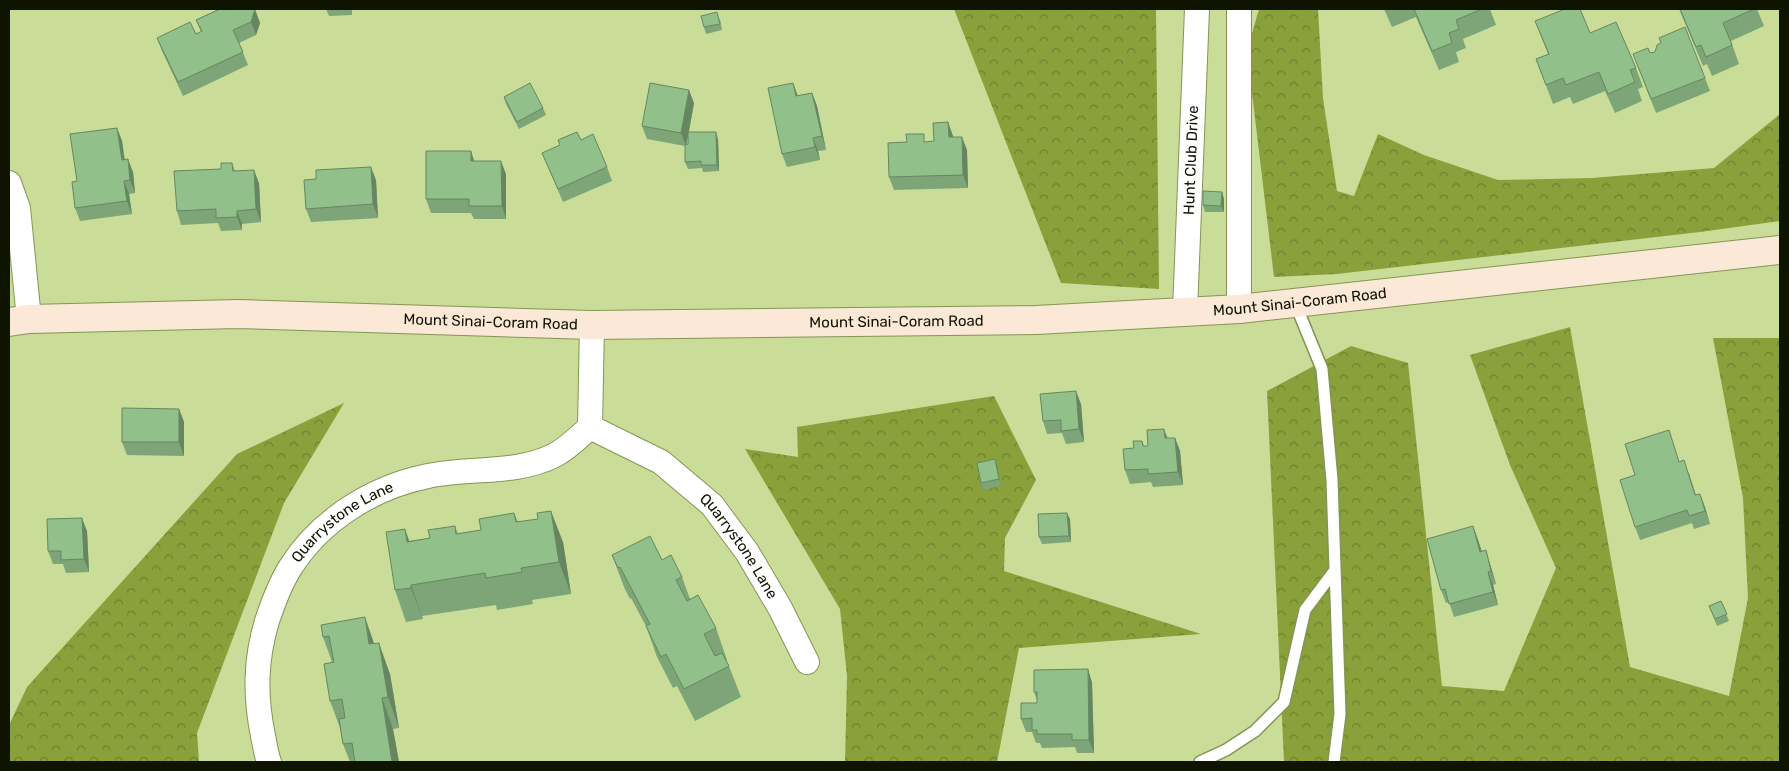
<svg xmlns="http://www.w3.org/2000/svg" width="1789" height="771" viewBox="0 0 1789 771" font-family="Rubik,sans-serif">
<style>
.forest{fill:url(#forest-crowns)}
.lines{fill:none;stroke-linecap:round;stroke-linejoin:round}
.service-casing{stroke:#849555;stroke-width:14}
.minor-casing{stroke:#849555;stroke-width:26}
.secondary-casing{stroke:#849555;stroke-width:30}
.service{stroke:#fff;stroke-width:11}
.minor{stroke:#fff;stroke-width:24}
.secondary{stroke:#fbe8d7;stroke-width:28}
.wall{fill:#7da577;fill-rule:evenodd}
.shaded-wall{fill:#668661}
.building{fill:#91c08a;stroke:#668661}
.labels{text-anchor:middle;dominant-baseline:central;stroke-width:5;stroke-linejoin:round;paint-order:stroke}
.street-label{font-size:15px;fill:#0e1400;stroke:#eff9d7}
</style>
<defs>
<pattern id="forest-crowns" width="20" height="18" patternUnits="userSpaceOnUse" patternTransform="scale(1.25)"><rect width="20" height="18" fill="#89a03b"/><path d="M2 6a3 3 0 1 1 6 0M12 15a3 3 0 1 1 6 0" fill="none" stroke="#6e812f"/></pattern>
</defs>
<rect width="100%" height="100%" fill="#c9dd99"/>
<path class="forest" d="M954 9H1156L1159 289 1061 283Z
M1259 9H1318L1323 98 1337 191 1354 196 1378 134 1424 155 1498 180 1592 178 1714 168 1780 114V221L1700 232 1337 274 1274 277 1247 51Z
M1570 327 1630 667 1729 696 1748 598 1743 498 1713 338H1780V762H1284L1267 391 1351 346 1408 363 1442 686 1504 691 1556 568 1510 465 1470 355Z
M994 396 1036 480 1005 538 1004 571 1201 634 1019 648 997 762H845L847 676 840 609 745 449 798 457 797 427Z
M344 403 284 503 197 733 199 762H9V725L27 687 237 454Z"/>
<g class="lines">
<g class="service-casing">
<path id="service" d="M1295 303 1322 369 1332 480 1340 714 1334 762
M1200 762 1226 750 1255 731 1284 702 1305 610 1335 570"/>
</g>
<g class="minor-casing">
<g id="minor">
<path d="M1239 9V309"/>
<path d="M9 183 18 208 29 319"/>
<path id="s1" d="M1185 311 1197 9"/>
<path id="s2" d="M590 427 661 462 712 505 747 552 780 608 807 662"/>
<path id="s3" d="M269 762C266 754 265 745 263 736 255 696 255 661 267 621 273 603 280 584 290 568 320 520 373 487 428 476 469 467 516 475 555 455 568 448 579 437 590 427L592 325"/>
</g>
</g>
<g class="secondary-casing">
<g id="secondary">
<path id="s4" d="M9 322 29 319 238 314 592 325 1036 320 1239 309 1780 250"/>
</g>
</g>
<use href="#service" class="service"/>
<use href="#minor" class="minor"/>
<use href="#secondary" class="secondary"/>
</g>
<path class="wall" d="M219 9H255L260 23 256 35 239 43 248 65 183 96 162 51 157 38 196 34 201 32 196 20Z
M326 9H352V15L329 16Z
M1384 9H1490L1496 25 1463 39 1466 48 1456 52 1459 62 1439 70 1416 17 1392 27Z
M1679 9H1757L1764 26 1731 41 1739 64 1712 76 1707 64 1703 66Z
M720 19 722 30 706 34 704 27Z
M1535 21 1590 33 1636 68 1643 87 1638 89 1642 101 1615 113 1605 91 1573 104 1570 97 1553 104 1536 59 1548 54Z
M1650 53 1705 78 1710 91 1656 113 1638 67Z
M812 93 817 106 826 150 818 151 820 160 787 167 782 154 798 96Z
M504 97 543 108 546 115 519 129 506 104Z
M694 103 689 132 718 139 719 171 703 172 702 168 688 169 685 162V146L647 139 642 126ZM688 135V144L686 145Z
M948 122 953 137 967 150 968 188 894 190 889 177 934 141Z
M117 128 122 141 125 160 133 172 135 193 129 194 132 214 80 221 75 208 77 181Z
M581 140 607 167 612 181 563 202 542 153Z
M471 151 474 161 506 174V219H474L471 213H431L426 199Z
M232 163 235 171 259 183 261 222 242 224V230L221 231 218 223 181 225 177 211 221 169Z
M316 179 376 180 378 218 311 222 306 209Z
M1222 192 1224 199V212H1205L1203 205Z
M1081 404 1084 442 1066 444 1062 433 1047 434 1043 421Z
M179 409 184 422V456L127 455 122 442Z
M1669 430 1679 462 1689 473 1696 495 1700 494 1710 524 1694 529 1692 523 1640 540 1635 527Z
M1168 438H1175L1180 451 1183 485 1153 487 1151 482 1130 484 1125 470 1142 441 1144 446H1148Z
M995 459 997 466 1001 486 983 490 981 483Z
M514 513 518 522 563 542 571 594 532 600 533 604 497 610 496 605 422 616 423 619 406 622 395 590 409 541 430 538 455 526 458 534 481 530Z
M1070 519 1071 542 1042 544 1039 537Z
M1473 526 1482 551 1490 564 1496 584 1493 585 1498 605 1454 617 1449 602 1446 603 1441 590Z
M87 531 89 572 66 573 63 564H53L48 551Z
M612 555 662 560 682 577 690 599 716 628 727 660H726L729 666 741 697 695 721 677 686 673 688 657 657 646 626 631 598 630 599 624 587Z
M1721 601 1729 621 1717 626 1709 606Z
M321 625 374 644 390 674 399 728 393 729 399 762H350L343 744 340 728 330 701 332 662 323 637Z
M1088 669 1092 683 1094 753H1077L1075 747 1042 748 1040 743H1036L1032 732H1026L1021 719 1037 703V700L1034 692Z"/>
<path class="shaded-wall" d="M255 10 260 23 256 35 251 22Z
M793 83 798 96H796Z
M689 90 694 103 686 146 681 133Z
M812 93 817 106 826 150 822 136Z
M948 122 953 136V150L949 137Z
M117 128 122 141 126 173 122 160Z
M716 132 718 139 719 171 717 165Z
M962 137 967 150 968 188 963 175Z
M813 138 818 151 820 160 815 147Z
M471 151 475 164 471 161Z
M128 159 133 172 135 193 130 180Z
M501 161 506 174V219L502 206Z
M371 167 376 180 378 218 373 204Z
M254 170 259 183 261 222 256 209Z
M124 181 129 194 132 214 127 201Z
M1222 192 1224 199V212L1221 206Z
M237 211 242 224V230L237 217Z
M1076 391 1081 404 1084 442 1079 429Z
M179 409 184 422V456L179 442Z
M1164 429 1169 442 1165 438Z
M1175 438 1180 451 1183 485 1178 472Z
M995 459 997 466 1001 486 999 479Z
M1700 494 1705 507 1710 524 1705 511Z
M551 511 563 542 571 594 559 562Z
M1067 513 1070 519 1071 542 1069 536Z
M82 518 87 531 89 572 84 559Z
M1473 526 1478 540 1485 565 1480 552Z
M405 529 416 560 407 542Z
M1486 550 1490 564 1496 584 1491 571Z
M1488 572 1493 585 1498 605 1493 592Z
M411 585 422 616 423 619 411 588Z
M365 617 376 649 369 644Z
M379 643 390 674 399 728 388 697Z
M1088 669 1092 683 1094 753 1089 740Z
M382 698 393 729 399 762H392Z"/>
<path class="building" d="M220 9H223L224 10 226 9H255L251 22 233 30 243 52 178 82 157 38 190 22 196 34 202 31 196 20Z
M1414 9H1482L1456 20 1459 29 1449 33 1452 43 1432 51Z
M1565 9H1580L1590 33 1616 22 1636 68 1630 70 1635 82 1608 94 1599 72 1566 85 1563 78 1546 85 1536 59 1549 54 1535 21Z
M1680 9H1754L1723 23 1732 45 1706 57 1701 45 1696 47Z
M717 12 720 24 704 27 701 16Z
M1685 27 1705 78 1651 99 1633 54 1648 48 1650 53 1655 52 1657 45 1661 43 1659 38Z
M530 83 543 108 517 122 504 97Z
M650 83 689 90 681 133 642 126Z
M793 83 796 96 812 93 822 136 813 138 815 147 782 154 768 88Z
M948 122 949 137H962L963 175 889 177 888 143 907 142 906 134H924V142L934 141 933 123Z
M117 128 122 160 128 159 130 180 124 181 127 201 75 208 72 182 77 181 70 134Z
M577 132 581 140 593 134 607 167 558 189 542 153 560 145 558 140Z
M688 132H716L717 165H701V161L685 162V145L688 144Z
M426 151H471V161H501L502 206H469V199H426Z
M221 163H232L233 171 254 170 256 209 237 211V217L216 218V209L177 211 174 171 221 169Z
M371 167 373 204 306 209 304 180 316 179V170Z
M1203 191 1222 192 1221 206 1203 205Z
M1076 391 1079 429 1061 431V420L1043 421 1040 394Z
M122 408 179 409V442H122Z
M1164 429 1165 438H1175L1178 472 1148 474V469L1125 470 1123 449 1134 448 1133 441H1142L1143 446H1148L1147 430Z
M1669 430 1679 462 1684 460 1695 495 1700 494 1705 511 1689 516 1687 510 1635 527 1620 480 1635 475 1625 444Z
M995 459 999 479 981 483 977 463Z
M551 511 559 562 521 568 522 572 486 578 485 573 411 585V588L395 590 386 532 405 529 407 542 430 538 428 530 455 526 456 534 481 530 479 519 514 513 516 522 538 519 537 513Z
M1067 513 1069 536 1039 537 1038 514Z
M82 518 84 559 61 560V551H48L47 519Z
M1473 526 1480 552 1486 550 1491 571 1488 572 1493 592 1449 604 1445 589 1441 590 1427 539Z
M650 536 662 560 671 555 682 577 676 580 687 601 698 595 716 628 704 634 715 656 722 653 729 666 684 689 666 654 661 657 646 626 650 624 620 567 618 568 612 555Z
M1721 601 1727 614 1715 619 1709 606Z
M365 617 369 644 379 643 388 697 382 698 392 762H355L352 743 343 744 339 719 345 718 342 699 330 701 324 664 334 662 329 636 323 637 321 625Z
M1088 669 1089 740H1072V734H1037V730H1032V718L1021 719V703H1037V692H1034V670Z"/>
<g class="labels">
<g class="street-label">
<text stroke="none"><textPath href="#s1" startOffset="151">Hunt Club Drive</textPath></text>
<text stroke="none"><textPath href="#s4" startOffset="1292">Mount Sinai-Coram Road</textPath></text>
<text stroke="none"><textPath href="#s4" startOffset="888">Mount Sinai-Coram Road</textPath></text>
<text stroke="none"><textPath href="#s4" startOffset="482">Mount Sinai-Coram Road</textPath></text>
<text stroke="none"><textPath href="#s3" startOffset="272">Quarrystone Lane</textPath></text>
<text stroke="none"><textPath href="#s2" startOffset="195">Quarrystone Lane</textPath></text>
</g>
</g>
<rect width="1789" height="771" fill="none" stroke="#0e1400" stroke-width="20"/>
</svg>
